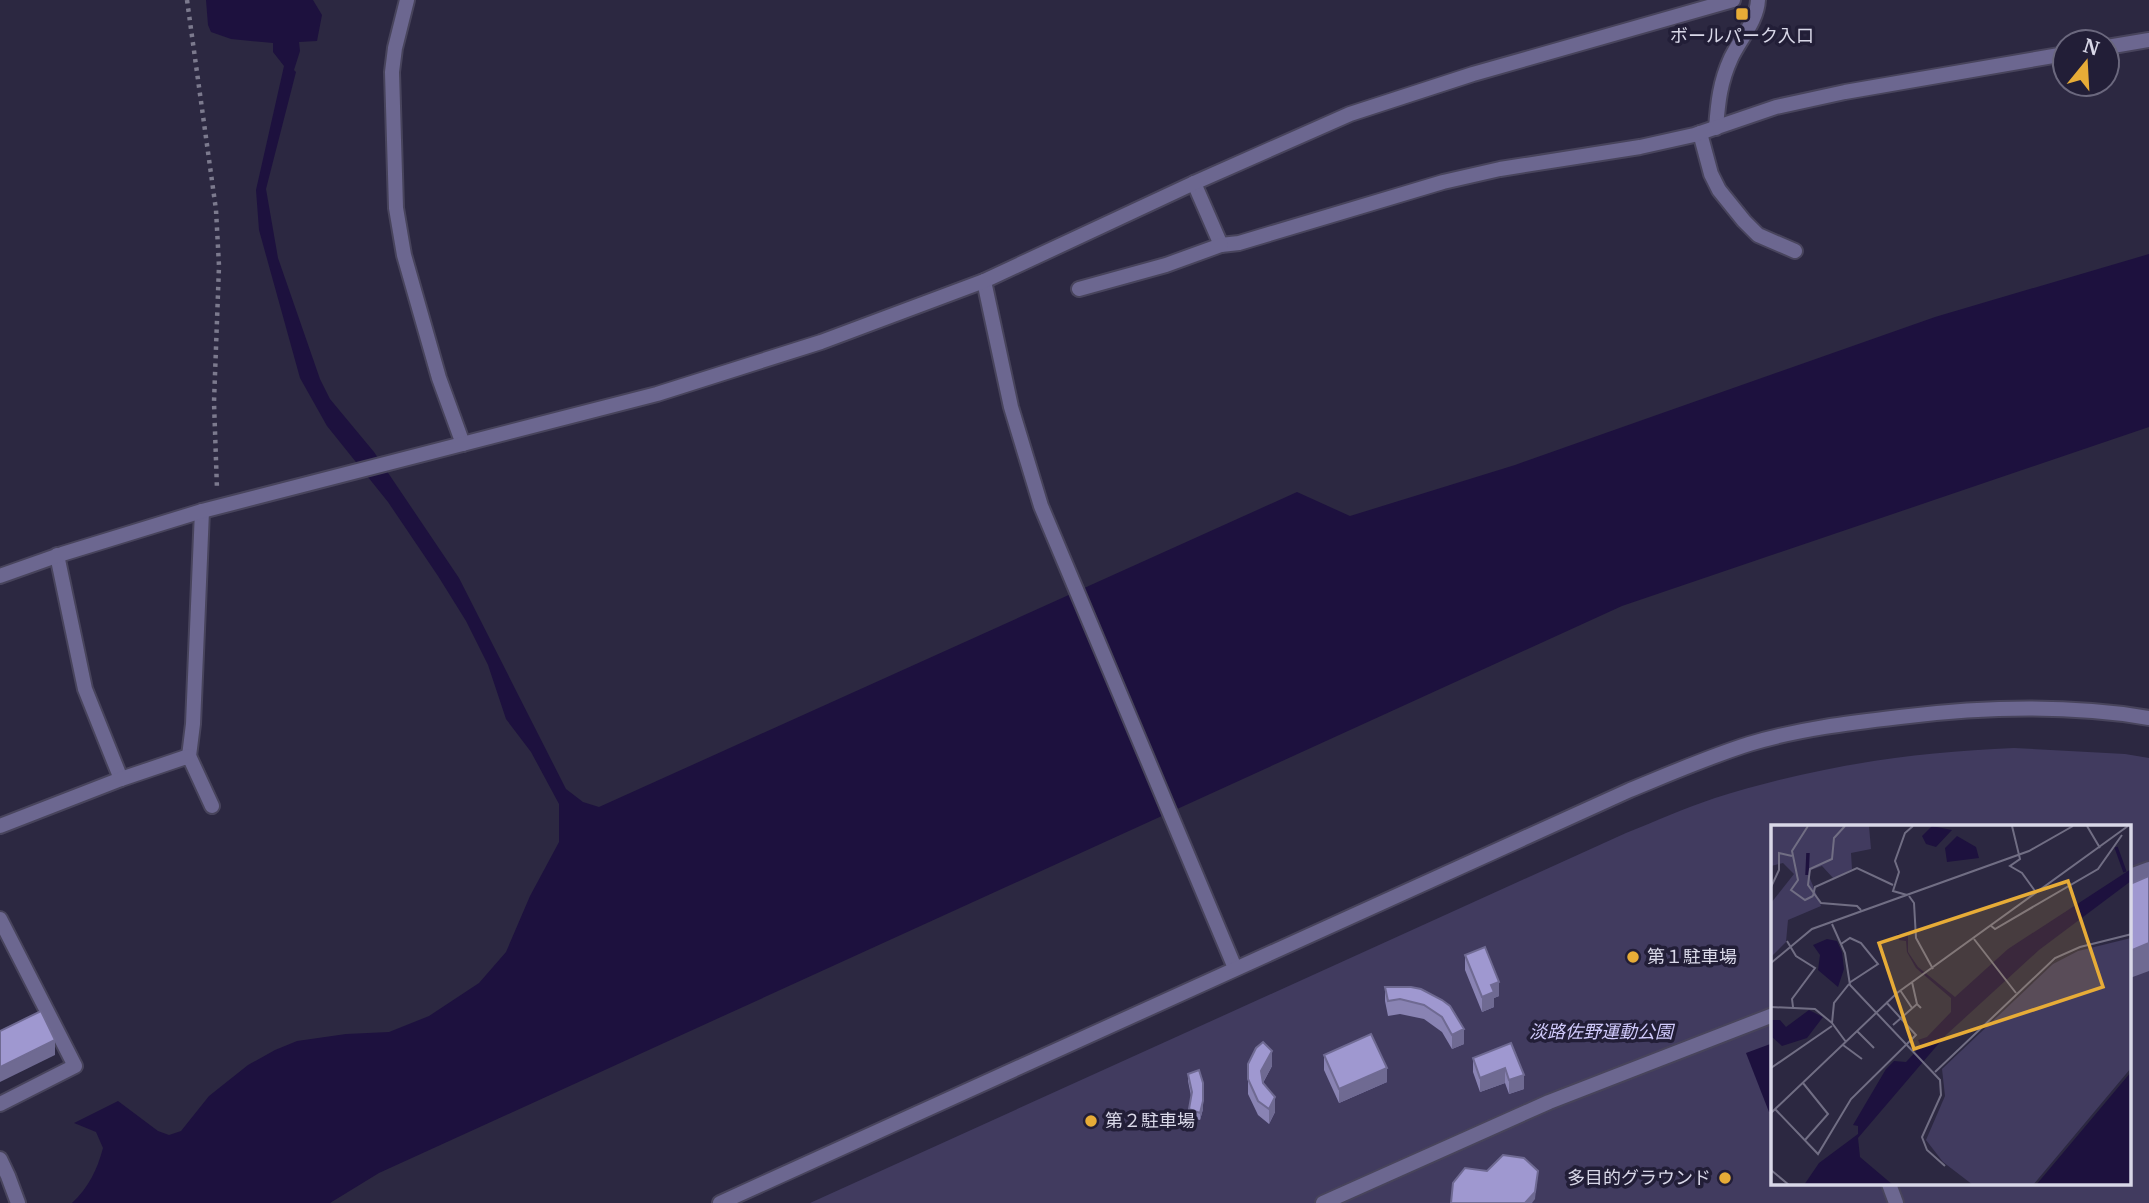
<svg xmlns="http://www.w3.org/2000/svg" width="2149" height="1203" font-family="Merriweather,'Noto Sans JP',serif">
  <rect width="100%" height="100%" fill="#2c2841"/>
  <path fill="#413b5f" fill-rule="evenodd" d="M2014 748 2125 754 2149 758V1203H810L1626 833C1656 821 1685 808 1715 798 1813 767 1911 752 2014 748ZM1773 827H2130V1184H1773Z"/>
  <g fill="#1d113e">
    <path d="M206 0H313L322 15 317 41 299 42 300 51 294 70 296 72 266 189 278 258 320 379 330 399 374 452 459 578 566 789 583 802 599 807 1297 492 1350 516 1515 465 1935 317 2149 254V427L1622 606 379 1173 330 1203H72C89 1187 97 1170 103 1148L96 1132 74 1123 118 1101 158 1131 169 1135 181 1131 209 1096 248 1065 275 1050 297 1041 346 1034 389 1032 429 1016 479 983 506 952 530 896 559 842V804L531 752 506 719 488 665 466 621 438 576 388 502 327 426 300 378 259 230 256 190 284 66 273 52V43L231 39 211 32 208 25Z"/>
    <path d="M1773 1043V1110L1769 1112 1746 1053Z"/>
  </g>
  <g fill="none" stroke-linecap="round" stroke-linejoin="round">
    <defs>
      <g id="pedestrian">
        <path d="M2130 876 2149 869"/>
        <path d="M1889 1184 1896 1203"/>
        <path d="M1323 1203 1549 1102 1773 1015"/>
      </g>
      <g id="minor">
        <path d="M407 0 395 48 392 72 396 208 404 255 439 378 463 444"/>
        <path d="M2107 47 2149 40"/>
        <path d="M1716 128C1718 102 1720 82 1731 58 1740 39 1757 21 1758 0"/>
        <path d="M1700 133 1711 174 1719 190 1744 221 1758 235 1795 251"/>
        <path d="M1194 183 1221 245 1239 243 1443 182 1500 169 1640 147 1694 135 1776 107 1845 92 2065 54"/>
        <path d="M1079 289 1166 265 1221 245"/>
        <path d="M57 555 85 689 121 779"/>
        <path d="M189 756 193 724 202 511"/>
        <path d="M0 826 121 779 189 756 212 806"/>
        <path d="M0 919 75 1066 0 1104"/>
        <path d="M0 1159 8 1176 18 1203"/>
      </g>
      <g id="tertiary">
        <path d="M984 281 1011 407 1041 506 1235 968"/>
        <path d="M0 576 62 554 202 511 657 394 821 342 984 281 1194 183 1350 114 1473 74 1733 0"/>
        <path d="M720 1203 1630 790C1669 774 1708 757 1749 744 1798 729 1849 723 1900 717 1982 707 2067 704 2149 718"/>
      </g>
    </defs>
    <use href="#pedestrian" stroke="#48445c" stroke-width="18"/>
    <use href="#minor" stroke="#48445c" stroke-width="18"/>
    <use href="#tertiary" stroke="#48445c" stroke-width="18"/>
    <path stroke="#7c7a8e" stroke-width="4.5" stroke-dasharray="3.5 5" stroke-linecap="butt" d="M187 0 216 210 219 266 214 402 217 489"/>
    <use href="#pedestrian" stroke="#6c6790" stroke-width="14"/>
    <use href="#minor" stroke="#6c6790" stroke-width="14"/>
    <use href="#tertiary" stroke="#6c6790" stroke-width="14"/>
  </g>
  <g fill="#8983b3">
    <path d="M1465 955 1499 996 1494 998V1007L1482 1012 1465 970Z"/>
    <path d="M1385 987 1421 989 1464 1044 1452 1049 1442 1032 1424 1019 1400 1014 1388 1016 1385 1001Z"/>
    <path d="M1511 1043 1524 1089 1509 1094 1505 1083 1480 1092 1473 1072V1058Z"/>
    <path d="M1324 1055 1387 1082 1339 1103 1324 1070Z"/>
    <path d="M1248 1064 1272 1066 1263 1083 1275 1112 1269 1124 1258 1115 1248 1094Z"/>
    <path d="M1188 1074 1203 1083V1109L1200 1120 1189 1117 1191 1096 1188 1081Z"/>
  </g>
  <g fill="#6f6a92">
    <path d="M2149 943V971L2130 978V951Z"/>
    <path d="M1499 982V996L1494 998V1007L1482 1012V997L1491 985Z"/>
    <path d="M1464 1029V1044L1452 1049V1035Z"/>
    <path d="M55 1040V1055L0 1082V1067Z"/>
    <path d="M1272 1051V1066L1261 1086V1071Z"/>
    <path d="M1387 1068V1082L1339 1103V1089Z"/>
    <path d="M1505 1068V1083L1480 1092V1078Z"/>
    <path d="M1524 1075V1089L1509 1094V1080Z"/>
    <path d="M1275 1097V1112L1269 1124V1109Z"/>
    <path d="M1203 1101V1109L1200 1120V1113Z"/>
    <path d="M1538 1171 1535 1199 1532 1203H1525Z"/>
  </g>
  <g fill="#9f98d0" stroke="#6f6a92" stroke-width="2">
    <path d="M2149 876V943L2130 951V884Z"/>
    <path d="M1485 947 1499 982 1491 985 1494 992 1482 997 1465 955Z"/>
    <path d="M1385 987H1411L1421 989 1442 1000 1450 1006 1464 1029 1452 1035 1442 1017 1424 1005 1400 999 1388 1001Z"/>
    <path d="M41 1011 55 1040 0 1067V1031Z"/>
    <path d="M1371 1034 1387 1068 1339 1089 1324 1055Z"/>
    <path d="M1263 1042 1272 1051 1261 1071 1263 1083 1275 1097 1269 1109 1258 1101 1248 1079V1064L1256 1048Z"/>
    <path d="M1511 1043 1524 1075 1509 1080 1505 1068 1480 1078 1473 1058Z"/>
    <path d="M1199 1070 1203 1083V1101L1200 1113 1189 1109 1192 1092 1188 1074Z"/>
    <path d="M1503 1155 1524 1158 1538 1171 1535 1192 1525 1203H1451L1453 1183 1465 1168 1487 1171Z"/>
  </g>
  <g fill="#e7ac37" stroke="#221e37" stroke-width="2.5">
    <rect x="1735" y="7" width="14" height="14" rx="3.5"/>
    <circle cx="1633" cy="957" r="7"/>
    <circle cx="1091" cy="1121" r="7"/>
    <circle cx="1725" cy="1178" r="7"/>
  </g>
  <g text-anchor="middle" stroke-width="7" stroke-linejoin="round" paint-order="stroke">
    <g font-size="18" fill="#d9d8e8" stroke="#221e37" text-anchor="start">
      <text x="1742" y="42" text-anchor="middle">ボールパーク入口</text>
      <text x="1647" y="963">第１駐車場</text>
      <text x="1105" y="1127">第２駐車場</text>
      <text x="1711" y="1184" text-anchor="end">多目的グラウンド</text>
    </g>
    <g font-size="18" font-style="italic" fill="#d0cafb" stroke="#221e37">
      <text x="1601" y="1038">淡路佐野運動公園</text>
    </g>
  </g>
  <g transform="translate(1771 825)">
    <rect width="360" height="360" fill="#2c2841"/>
    <path d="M0 1H98L100 24 80 28 81 44 63 54 51 41 40 45 38 51 50 81 17 95 15 117 0 132V78L23 49 12 38 0 41ZM360 113V243L262 360H202L172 337 155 315 174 271 171 244 282 139 307 126Z" fill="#413b5f"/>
    <path d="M161 1 181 5 165 22 155 19 151 11ZM186 11 205 22 208 33 176 37 174 23ZM360 44V56L268 125 175 210 87 313 89 332 122 360H33L48 338 87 309V301L82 300 115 244 123 236 135 237 150 221 147 215 156 212 180 187V173L145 143 136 127 135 116 128 115 126 109 137 110V127L147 142 184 172 237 124ZM56 114 66 116 71 127 73 144 67 162 47 145 49 130 42 120ZM38 185 52 192 36 213 11 221 0 211V195H9L15 202ZM360 247V360H265Z" fill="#1d113e"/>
    <path fill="none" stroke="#1d113e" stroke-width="3.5" d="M345 22 354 47M36 50 37 28"/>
    <path fill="none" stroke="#716e84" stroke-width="2" d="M37 1 21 26 27 55 20 65 34 75 42 71M74 1 63 13 61 34 39 44 37 60 50 78 86 81 90 85M241 1 249 34 239 41 251 48 264 66M316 1 329 23M0 62 8 45V28L21 31M136 70 122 66 128 47 124 36 134 8 142 1M42 71 44 62 86 43 122 60M138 71 143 78 145 113 162 144M61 99 74 128 79 160 169 255 170 270 151 312 156 325 174 341M219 100 224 104 327 44 351 10M203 114 245 168M16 116 25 131 44 143 21 174 22 182M70 119 79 113 90 118 107 139 78 158M0 138 41 104 258 26 302 1M141 157 146 179M129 165 141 183M0 182 44 184 61 198M122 200 146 179 150 183M86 206 103 223M75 217 61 198 63 178 78 159M72 220 91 234M0 243 61 201M164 247 284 133 309 122 361 109M32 258 57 289 34 315M4 284 47 329 80 274 145 210 115 177M0 288 126 168 357 1M0 345 18 360"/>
    <path fill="#e7ac37" fill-opacity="0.15" stroke="#e7ac37" stroke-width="3.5" d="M297 56 332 162 143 224 108 118Z"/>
    <rect width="360" height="360" fill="none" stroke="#d9d8e8" stroke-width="3.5"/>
  </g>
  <g transform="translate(2086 63) rotate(18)"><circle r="33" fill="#221e37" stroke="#6b687e" stroke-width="2"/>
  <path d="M0-5L12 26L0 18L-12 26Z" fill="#e7ac37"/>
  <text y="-10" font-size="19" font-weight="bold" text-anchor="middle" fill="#d9d8e8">N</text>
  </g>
</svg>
